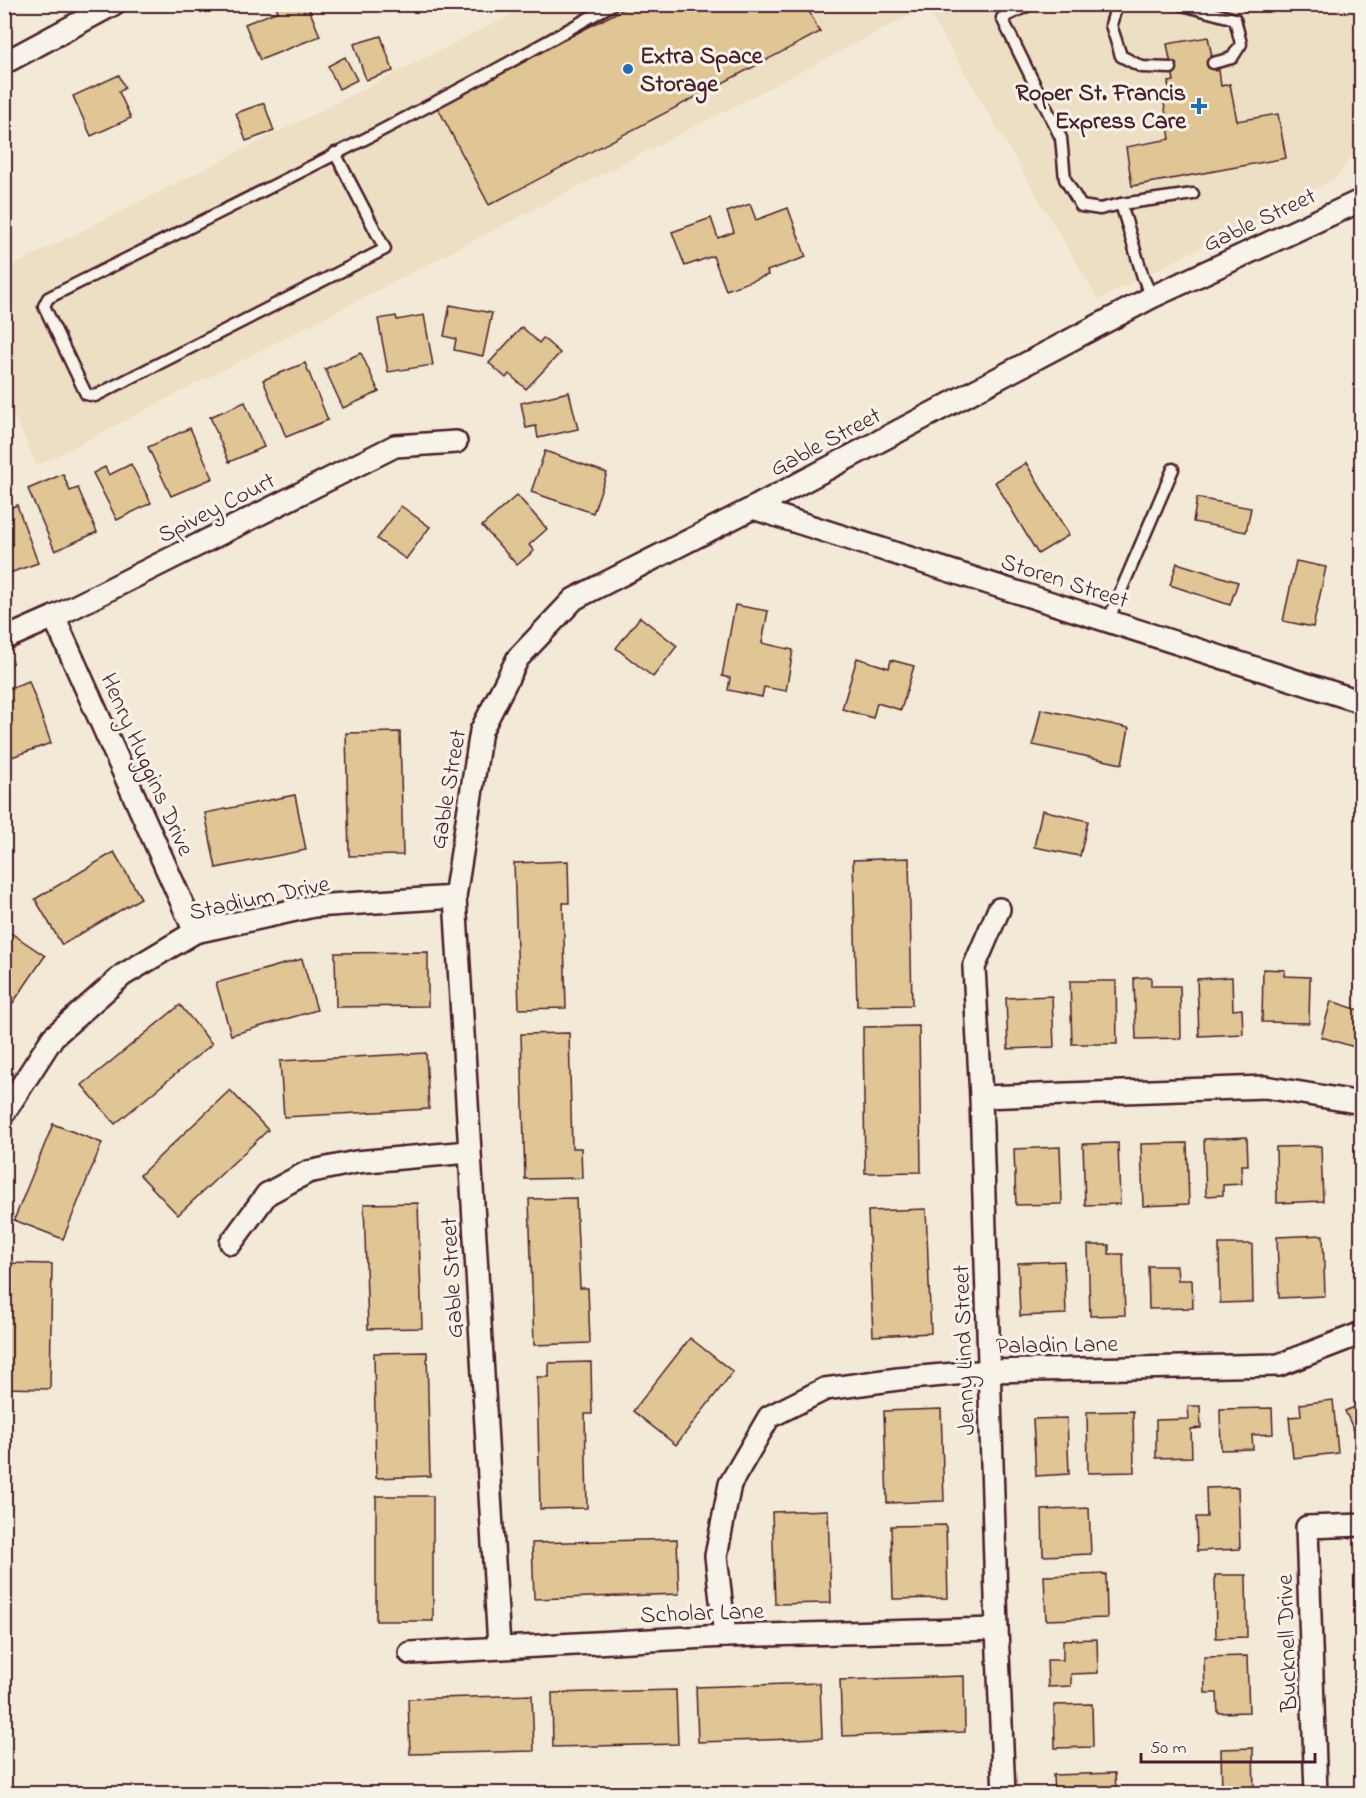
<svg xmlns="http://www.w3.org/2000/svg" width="1366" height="1798" font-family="'Indie Flower',sans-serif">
  <rect width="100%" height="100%" fill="#f2ead7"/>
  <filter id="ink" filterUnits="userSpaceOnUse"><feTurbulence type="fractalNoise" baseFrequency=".0167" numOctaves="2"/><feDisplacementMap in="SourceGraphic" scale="12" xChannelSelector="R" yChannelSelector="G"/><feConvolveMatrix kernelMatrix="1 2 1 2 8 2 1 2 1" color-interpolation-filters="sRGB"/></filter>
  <g filter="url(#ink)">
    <path fill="#eddfc3" d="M1343 4 1358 12 1361 20V85L1353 119 1354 154 1335 179 1098 300 926 7 37 466 5 395 4 270 530 5Z"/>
    <g fill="#e0c595" stroke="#4a1f2b" stroke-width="1.5">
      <path d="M275 4H307L320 36 260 60 245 24 278 11Z"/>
      <path d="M633 4H805L820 32 489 205 437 106Z"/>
      <path d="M381 36 393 71 366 80 354 44Z"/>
      <path d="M1208 37 1215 71 1219 70 1221 86 1230 84 1237 121 1278 114 1286 158 1132 186 1126 147 1170 139 1163 97 1170 96 1168 82 1174 81 1167 44Z"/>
      <path d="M345 57 357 80 339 89 328 66Z"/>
      <path d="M119 75 125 88 119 92 131 118 91 136 73 96Z"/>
      <path d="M264 103 274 131 246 141 236 113Z"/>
      <path d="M750 204 756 220 788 208 806 257 767 271 768 275 726 290 713 256 685 266 672 232 711 218 718 238 734 232 727 212Z"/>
      <path d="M450 305 492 313 483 356 454 350 456 339 444 336Z"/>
      <path d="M424 315 433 365 388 372 378 319 396 316 397 320Z"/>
      <path d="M522 327 539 343 543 338 560 353 526 389 509 374 506 378 489 363Z"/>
      <path d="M361 353 379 392 343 408 325 369Z"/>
      <path d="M305 363 328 420 286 437 263 380Z"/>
      <path d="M569 392 578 429 538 438 536 426 526 428 521 403Z"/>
      <path d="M245 402 264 447 229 462 210 417Z"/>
      <path d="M190 428 213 478 171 496 148 447Z"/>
      <path d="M545 451 607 473 593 513 531 492Z"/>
      <path d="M1026 463 1069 535 1038 554 995 482Z"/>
      <path d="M131 464 151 503 117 520 93 473 105 467 109 475Z"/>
      <path d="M63 474 70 491 78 488 97 532 55 551 28 489Z"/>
      <path d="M517 495 547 529 529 545 534 551 517 565 482 526Z"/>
      <path d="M1197 498 1251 508 1246 532 1193 522Z"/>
      <path d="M17 505 38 563 4 575V510Z"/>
      <path d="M401 506 430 527 406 559 377 539Z"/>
      <path d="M1296 561 1326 567 1313 627 1283 621Z"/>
      <path d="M1177 563 1238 582 1230 605 1170 585Z"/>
      <path d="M735 605 768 611 762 643 793 650 786 691 764 687 762 697 728 690 730 678 722 676Z"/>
      <path d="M640 617 677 646 653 677 616 648Z"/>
      <path d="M857 658 889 668 891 660 914 666 901 710 877 703 873 718 842 709Z"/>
      <path d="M29 681 51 743 9 758 4 746V690Z"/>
      <path d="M1041 709 1129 728 1122 764 1033 745Z"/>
      <path d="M400 732 403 855 349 856 346 733Z"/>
      <path d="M295 795 306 850 216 868 205 813Z"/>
      <path d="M1042 810 1088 821 1080 856 1034 847Z"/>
      <path d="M114 852 141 898 62 945 35 899Z"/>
      <path d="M909 858 912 1005 857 1006 853 860Z"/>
      <path d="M568 861 569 903H563L566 1008 519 1009 514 863Z"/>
      <path d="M5 929 45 956 4 1016V930Z"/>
      <path d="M428 952V1006L336 1007 335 953Z"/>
      <path d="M302 959 317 1010 231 1035 216 983Z"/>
      <path d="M1263 969 1285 970 1284 976 1310 977 1309 1023 1262 1022Z"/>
      <path d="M1151 977V986H1180L1181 1038 1136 1039 1134 978Z"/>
      <path d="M1232 977 1233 1010 1242 1009 1243 1034 1199 1036 1197 979Z"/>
      <path d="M1070 981H1116L1117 1044H1072Z"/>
      <path d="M1052 996 1054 1047 1008 1049 1006 998Z"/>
      <path d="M1331 1001 1362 1011 1361 1049 1321 1037Z"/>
      <path d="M180 1005 212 1044 115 1124 82 1085Z"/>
      <path d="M919 1026 921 1172 865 1173 863 1027Z"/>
      <path d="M569 1033 572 1148H581L582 1178 525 1179 521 1034Z"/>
      <path d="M426 1053 429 1109 284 1117 280 1061Z"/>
      <path d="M230 1090 268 1130 178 1215 140 1175Z"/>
      <path d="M53 1124 102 1143 63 1239 14 1220Z"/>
      <path d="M1247 1137 1248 1165H1241L1242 1184 1223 1185V1195L1206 1196 1204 1139Z"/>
      <path d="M1118 1143 1120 1204 1085 1205 1083 1144Z"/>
      <path d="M1187 1143 1189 1204 1143 1206 1141 1144Z"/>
      <path d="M1321 1146 1323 1201 1277 1203 1276 1147Z"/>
      <path d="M1060 1147 1062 1204 1016 1205 1014 1149Z"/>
      <path d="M576 1198 580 1288H588L590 1343 534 1345 529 1199Z"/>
      <path d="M418 1203 422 1328 368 1329 364 1204Z"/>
      <path d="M926 1209 931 1333 873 1336 868 1211Z"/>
      <path d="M1323 1235 1325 1296 1279 1298 1277 1237Z"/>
      <path d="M1219 1244H1252L1253 1302 1220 1303Z"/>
      <path d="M1088 1245H1109V1254H1123L1125 1315 1090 1316Z"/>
      <path d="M1064 1261 1066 1314 1020 1316 1018 1263Z"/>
      <path d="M4 1263 52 1264 50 1389 4 1388Z"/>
      <path d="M1148 1266H1177L1178 1280H1192L1193 1308 1149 1309Z"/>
      <path d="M690 1338 733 1372 676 1445 633 1411Z"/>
      <path d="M427 1352 430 1476 376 1478 374 1353Z"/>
      <path d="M591 1362 592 1414H585L587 1508 540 1509 537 1377H549V1363Z"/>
      <path d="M1333 1400 1338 1453 1293 1458 1289 1417 1301 1416 1300 1404Z"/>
      <path d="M1362 1404V1448L1345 1411Z"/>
      <path d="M1188 1406H1200L1201 1428 1191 1429 1192 1457 1156 1458V1420L1189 1419Z"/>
      <path d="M1272 1408 1273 1434 1252 1435 1253 1449 1221 1450 1220 1409Z"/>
      <path d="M941 1409 944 1501 887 1503 884 1411Z"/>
      <path d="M1133 1411 1134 1472 1088 1473 1087 1412Z"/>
      <path d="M1067 1418 1069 1474 1036 1476 1033 1419Z"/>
      <path d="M1238 1487 1240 1549 1197 1551 1196 1517H1207L1206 1488Z"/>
      <rect x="376" y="1496" width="57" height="125"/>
      <path d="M1089 1508 1091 1554 1043 1556 1042 1510Z"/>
      <path d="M828 1510 831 1603 775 1604 772 1512Z"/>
      <path d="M946 1525 948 1598 893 1599 891 1526Z"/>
      <path d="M677 1539 679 1594 534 1599 532 1543Z"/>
      <path d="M1106 1574 1107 1618 1046 1620 1044 1576Z"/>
      <path d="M1215 1575H1246L1247 1637 1216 1638Z"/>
      <path d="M1354 1576H1362V1629H1355Z"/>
      <path d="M1097 1639 1098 1673 1071 1674V1686L1048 1687 1047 1660H1063V1640Z"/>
      <rect x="1358" y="1654" width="4" height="40"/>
      <path d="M1247 1656 1249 1712 1218 1713 1217 1693H1205L1204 1657Z"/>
      <path d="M964 1676 965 1732 842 1736 840 1680Z"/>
      <path d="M820 1683 822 1738 698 1742 696 1687Z"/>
      <path d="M676 1690 678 1744 553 1747 552 1693Z"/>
      <path d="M532 1695 534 1751 410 1754 408 1699Z"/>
      <path d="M1092 1704 1093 1747 1055 1748 1054 1705Z"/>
      <path d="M1253 1748 1254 1794H1222L1221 1749Z"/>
      <path d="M1115 1773 1116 1790H1111V1794H1054L1053 1775Z"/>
    </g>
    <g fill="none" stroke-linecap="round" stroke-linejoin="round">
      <defs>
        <g id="service">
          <path d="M1031 4 1002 18 1061 138 1065 179 1081 206 1100 209 1121 204 1143 277 1152 297"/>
          <path d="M1117 4 1111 25 1121 56 1142 67 1171 68"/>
          <path d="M1179 4 1235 19 1241 44 1232 58 1213 63"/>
          <path d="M335 153 385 249 95 396 86 394 44 306 48 298C238 203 429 111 613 4"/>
          <path d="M1121 204 1193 194"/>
          <path d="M1108 621 1173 469"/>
        </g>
        <g id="minor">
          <path d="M4 63 114 4"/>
          <path d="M753 508 1362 702"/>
          <path d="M54 617 195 932"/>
          <path d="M4 639 54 617 395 446 456 442"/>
          <path d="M999 909 974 967 981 1097 997 1629 1004 1794"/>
          <path d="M981 1097 1265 1087 1362 1103"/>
          <path d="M4 1113 53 1037 123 975 195 932 314 906 455 897"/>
          <path d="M231 1243 267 1194 308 1172 356 1162 469 1152"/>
          <path d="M725 1636 716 1556 730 1484 769 1417 825 1389 898 1379 989 1371 1279 1365 1362 1333"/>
          <path d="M499 1647 455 897 481 731 518 658 574 599 753 508 1152 297 1362 200"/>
          <path d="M410 1653 725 1636 997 1629"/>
          <path d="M1316 1794 1307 1527 1362 1525"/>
        </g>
      </defs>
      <use href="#service" stroke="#4a1f2b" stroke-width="15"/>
      <use href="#minor" stroke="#4a1f2b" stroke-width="26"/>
      <use href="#service" stroke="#f7f3e8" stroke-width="10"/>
      <use href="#minor" stroke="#f7f3e8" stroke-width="21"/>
    </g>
  </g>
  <g fill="#1f6fb2" stroke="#f7f3e8" stroke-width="2">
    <circle cx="628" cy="69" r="6"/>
    <path d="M1196 97h6v6h6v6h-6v6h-6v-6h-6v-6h6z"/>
  </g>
  <g text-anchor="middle" stroke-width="6" stroke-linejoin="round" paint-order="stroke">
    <g font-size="24" font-weight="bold" fill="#4a1f2b" stroke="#f7f3e8" text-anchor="start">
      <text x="640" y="63">Extra Space<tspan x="640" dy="28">Storage</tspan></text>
      <text x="1186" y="100" text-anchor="end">Roper St. Francis<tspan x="1186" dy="28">Express Care</tspan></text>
    </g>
    <g font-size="24" fill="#4a1f2b" stroke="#f7f3e8">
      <text transform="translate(1259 219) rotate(-25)" y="8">Gable Street</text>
      <text transform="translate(825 441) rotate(-28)" y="8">Gable Street</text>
      <text transform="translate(216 507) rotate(-27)" y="8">Spivey Court</text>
      <text transform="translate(1065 580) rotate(18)" y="8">Storen Street</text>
      <text transform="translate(148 764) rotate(66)" y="8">Henry Huggins Drive</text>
      <text transform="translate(447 789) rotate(-80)" y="8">Gable Street</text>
      <text transform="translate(259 897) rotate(-12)" y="8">Stadium Drive</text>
      <text transform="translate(451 1278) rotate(-93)" y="8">Gable Street</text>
      <text transform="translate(1057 1344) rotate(-1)" y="8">Paladin Lane</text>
      <text transform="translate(963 1350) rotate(-92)" y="8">Jenny Lind Street</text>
      <text transform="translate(702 1612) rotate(-2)" y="8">Scholar Lane</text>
      <text transform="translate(1286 1643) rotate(-92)" y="8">Bucknell Drive</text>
    </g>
  </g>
  <rect width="1366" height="1798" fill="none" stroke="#f7f3e8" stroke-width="24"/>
  <rect x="12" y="12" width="1342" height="1774" fill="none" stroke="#4a1f2b" stroke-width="2" filter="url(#ink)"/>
  <path d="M1141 1753v9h174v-9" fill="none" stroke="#4a1f2b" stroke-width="3"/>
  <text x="1150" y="1753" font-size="18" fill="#4a1f2b" stroke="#f7f3e8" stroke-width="4.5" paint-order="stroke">50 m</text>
</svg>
